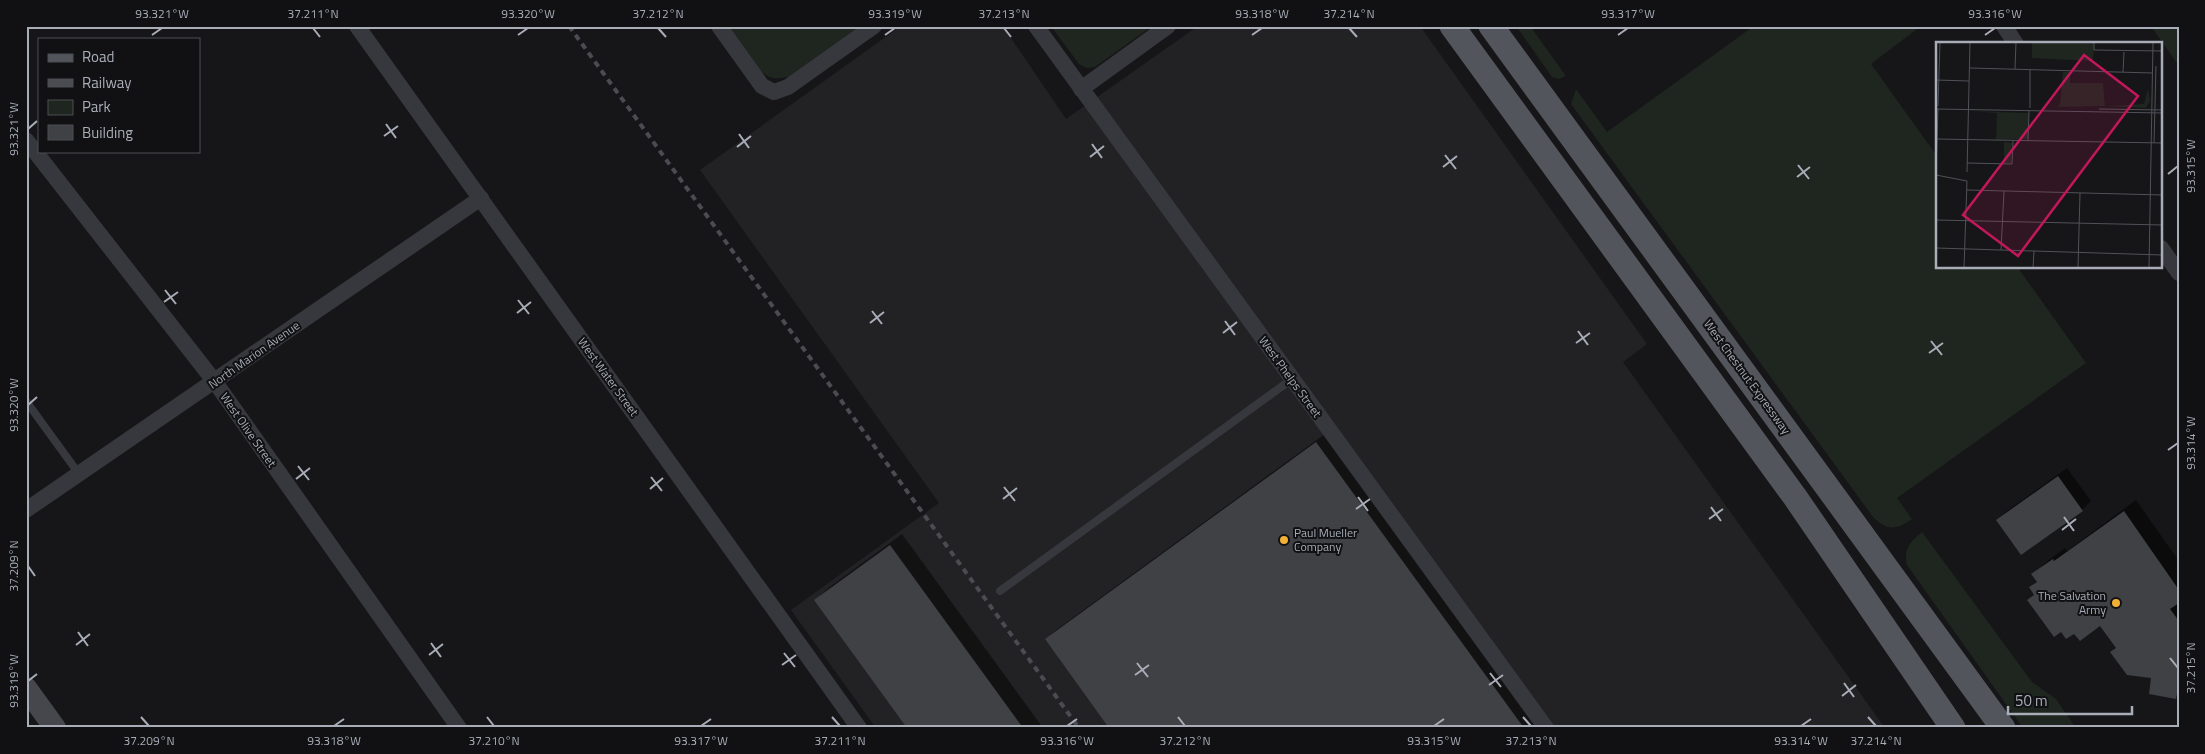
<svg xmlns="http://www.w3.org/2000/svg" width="2205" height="754" font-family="'Titillium Web',sans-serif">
  <rect width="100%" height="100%" fill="#161618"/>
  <path fill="#222225" d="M901 26H1003L1066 119 1198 26H1420L1647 344 1623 362 1885 728H876L791 610 939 503 700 170Z"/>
  <g fill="#1e261f">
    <path d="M725 26H861L792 76C786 77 780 79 773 78 757 75 735 39 725 26Z"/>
    <path d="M1051 26H1152L1095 67 1087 68 1079 64Z"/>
    <path d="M1516 26H1530L1566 76 1559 79 1552 77Z"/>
    <path d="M1754 26H1921L1871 64 1937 156 1938 268H2018L2086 363 1897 498 1912 519C1897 530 1887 531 1873 517L1571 104 1576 89 1607 132Z"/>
    <path d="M2151 26H2179V66Z"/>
    <path d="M1922 532 2032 682 2056 699 2076 728H2023L1907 565C1903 549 1910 542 1922 532Z"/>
  </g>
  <g fill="#0007">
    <path d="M1325 434 1539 728H1111L1047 639 1056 630Z"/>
    <path d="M2067 468 2091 501 2082 510 2022 553 1998 520 2007 511Z"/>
    <path d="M2136 500 2179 561V695L2176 698 2152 677 2112 652 2117 647 2100 624 2074 632 2061 630 2029 600 2035 594 2031 587 2037 581 2033 574 2045 563 2065 548 2067 551Z"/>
    <path d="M902 534 1043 728H908L816 600 827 589Z"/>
  </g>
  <g fill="#404145">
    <path d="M1316 442 1524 728H1109L1045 639Z"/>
    <path d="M2058 476 2083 511 2021 555 1996 520Z"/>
    <path d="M2124 511 2179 590V603L2170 609 2179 621V685L2176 699 2149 694 2151 678 2127 675 2110 652 2116 648 2100 626 2080 641 2074 634 2066 639 2061 632 2054 637 2027 600 2034 595 2029 587 2037 582 2031 574 2053 559 2054 561Z"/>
    <path d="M890 545 1023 728H907L814 600Z"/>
  </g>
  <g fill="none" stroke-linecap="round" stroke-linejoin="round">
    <g stroke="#37383d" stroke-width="8">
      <path d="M26 401 79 474"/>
      <path d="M1000 591 1292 379"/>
    </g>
    <g stroke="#37383d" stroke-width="16">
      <path d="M357 26 859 728"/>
      <path d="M719 26 762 86 774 92 788 87 874 26"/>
      <path d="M1036 26 1546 728"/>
      <path d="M2004 26 2016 44"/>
      <path d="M1081 89 1168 26"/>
      <path d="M26 140 215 382 459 728"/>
      <path d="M2161 248 2179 273"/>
      <path d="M26 510 481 198"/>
    </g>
    <path stroke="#45474d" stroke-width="22" d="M26 688 55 728"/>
    <g stroke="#53555c" stroke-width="25">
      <path d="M1452 26 1795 497 1953 728"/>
      <path d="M1491 26 2003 728"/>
    </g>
    <path stroke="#4a4c52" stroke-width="4" stroke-dasharray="6 5" stroke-linecap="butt" d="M569 26 1079 728"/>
  </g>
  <path fill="none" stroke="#a8adb8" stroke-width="2" d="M313 28 320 37M658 28 666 37M1004 28 1011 37M1349 28 1357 37M152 35 162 28M518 35 528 28M885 35 895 28M1252 35 1262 28M1618 35 1628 28M1985 35 1995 28M386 124 396 138M28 129 37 121M739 134 749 148M384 136 398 126M1092 144 1102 158M737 147 751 136M1445 155 1456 169M1090 157 1104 146M1798 165 1809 179M1443 167 1457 156M2168 174 2178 166M1797 177 1810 167M165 290 176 304M518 300 529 314M164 302 178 292M872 311 882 324M517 313 531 302M1225 321 1235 335M870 323 884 312M1578 331 1588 345M1223 333 1237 322M1931 341 1942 355M1576 343 1590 333M1929 353 1943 343M28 405 37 397M2168 450 2178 443M298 466 309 480M651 477 662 491M296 479 310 468M1004 487 1015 501M650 489 663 478M1358 497 1368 511M1003 499 1017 488M1711 507 1721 521M1356 509 1370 499M2064 517 2074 531M1709 519 1723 509M2062 530 2076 519M28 566 35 576M78 632 88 646M431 643 441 657M76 645 90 634M784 653 795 667M429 655 443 644M2170 658 2178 668M1137 663 1148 677M782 665 796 655M1490 673 1501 687M1135 675 1149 665M28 681 37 674M1844 683 1854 697M1489 685 1503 675M1842 696 1856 685M141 717 149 726M487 717 494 726M832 717 840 726M1178 717 1185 726M1523 717 1531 726M1868 717 1876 726M334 726 344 719M701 726 711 719M1067 726 1077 719M1434 726 1444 719M1801 726 1811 719"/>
  <g fill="#f2b134" stroke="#111113" stroke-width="2">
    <circle cx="1284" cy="540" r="5"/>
    <circle cx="2116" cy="603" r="5"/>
  </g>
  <g text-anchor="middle" stroke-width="4" stroke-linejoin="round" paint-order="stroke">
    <g font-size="12" fill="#a8adb8" stroke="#111113">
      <text transform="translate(254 355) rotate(-35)" y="4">North Marion Avenue</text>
      <text transform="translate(608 377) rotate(54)" y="4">West Water Street</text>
      <text transform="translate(1290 377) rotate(54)" y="4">West Phelps Street</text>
      <text transform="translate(1747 377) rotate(54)" y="4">West Chestnut Expressway</text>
      <text transform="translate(248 430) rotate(55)" y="4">West Olive Street</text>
    </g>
    <g font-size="12" fill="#a8adb8" stroke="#111113" text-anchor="start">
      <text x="1294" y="537">Paul Mueller<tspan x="1294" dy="14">Company</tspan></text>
      <text x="2106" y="600" text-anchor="end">The Salvation<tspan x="2106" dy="14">Army</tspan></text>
    </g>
  </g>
  <g transform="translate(1936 42)">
    <rect width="226" height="226" fill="#161618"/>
    <path d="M96 0H158L157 19 96 16ZM127 30H134V41H167L169 64 120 65 124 63ZM212 46 214 59 210 66 171 64 208 62ZM34 69 92 71V97L60 98 61 71ZM68 100 76 101 75 121 68 122Z" fill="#1e261f"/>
    <path fill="none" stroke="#505258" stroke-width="1" d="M158 0V8L227 9M34 26 217 31M79 27 80 0M187 30 188 10M0 38 33 39M2 64 4 0M94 66V28M0 67 227 71M163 67 227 68M0 97 227 101M92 99 93 69M218 101 220 24M31 121 76 122 77 99M0 129 2 67M31 130 34 0M0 133 31 139 28 226M31 148 227 153M0 178 227 183M0 206 227 213M65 208 68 149M97 226 98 209M142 226 144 151M213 226 217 0"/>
    <path fill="#c2185b" fill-opacity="0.15" stroke="#c2185b" stroke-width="2.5" d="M148 13 202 54 82 214 27 173Z"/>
    <rect width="226" height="226" fill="none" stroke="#a8adb8" stroke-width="2.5"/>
  </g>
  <rect width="2205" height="754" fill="none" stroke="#111113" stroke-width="55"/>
  <rect x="38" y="38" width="162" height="115" fill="#111113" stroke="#4d4f55"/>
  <rect x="48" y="54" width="25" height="8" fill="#53555c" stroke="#4d4f55"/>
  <text x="82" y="62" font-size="15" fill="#a8adb8">Road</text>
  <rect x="48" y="79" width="25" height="8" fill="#4a4c52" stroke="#4d4f55"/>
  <text x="82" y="88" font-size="15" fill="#a8adb8">Railway</text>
  <rect x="48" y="100" width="25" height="15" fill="#1e261f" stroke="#4d4f55"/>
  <text x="82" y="112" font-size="15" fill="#a8adb8">Park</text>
  <rect x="48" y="125" width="25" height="15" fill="#404145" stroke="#4d4f55"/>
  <text x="82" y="138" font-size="15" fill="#a8adb8">Building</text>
  <path d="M2008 706v8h124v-8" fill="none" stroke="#a8adb8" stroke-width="2.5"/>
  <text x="2015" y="706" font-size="15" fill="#a8adb8" stroke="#111113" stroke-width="4" paint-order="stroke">50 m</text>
  <rect x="28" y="28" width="2150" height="698" fill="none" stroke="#a8adb8" stroke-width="2"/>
  <g font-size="12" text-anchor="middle" fill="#a8adb8">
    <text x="162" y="18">93.321°W</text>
    <text x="313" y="18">37.211°N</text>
    <text x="528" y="18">93.320°W</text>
    <text x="658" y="18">37.212°N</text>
    <text x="895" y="18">93.319°W</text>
    <text x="1004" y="18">37.213°N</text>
    <text x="1262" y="18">93.318°W</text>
    <text x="1349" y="18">37.214°N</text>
    <text x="1628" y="18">93.317°W</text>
    <text x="1995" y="18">93.316°W</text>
    <text transform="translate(14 129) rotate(-90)" y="4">93.321°W</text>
    <text transform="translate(2191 166) rotate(-90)" y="4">93.315°W</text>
    <text transform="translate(14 405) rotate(-90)" y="4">93.320°W</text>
    <text transform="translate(2191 443) rotate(-90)" y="4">93.314°W</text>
    <text transform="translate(14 566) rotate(-90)" y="4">37.209°N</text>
    <text transform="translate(2191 668) rotate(-90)" y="4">37.215°N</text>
    <text transform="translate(14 681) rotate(-90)" y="4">93.319°W</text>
    <text x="149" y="745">37.209°N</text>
    <text x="334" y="745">93.318°W</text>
    <text x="494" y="745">37.210°N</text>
    <text x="701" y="745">93.317°W</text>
    <text x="840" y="745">37.211°N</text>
    <text x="1067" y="745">93.316°W</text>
    <text x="1185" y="745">37.212°N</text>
    <text x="1434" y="745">93.315°W</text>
    <text x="1531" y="745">37.213°N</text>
    <text x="1801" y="745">93.314°W</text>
    <text x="1876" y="745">37.214°N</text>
  </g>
</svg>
